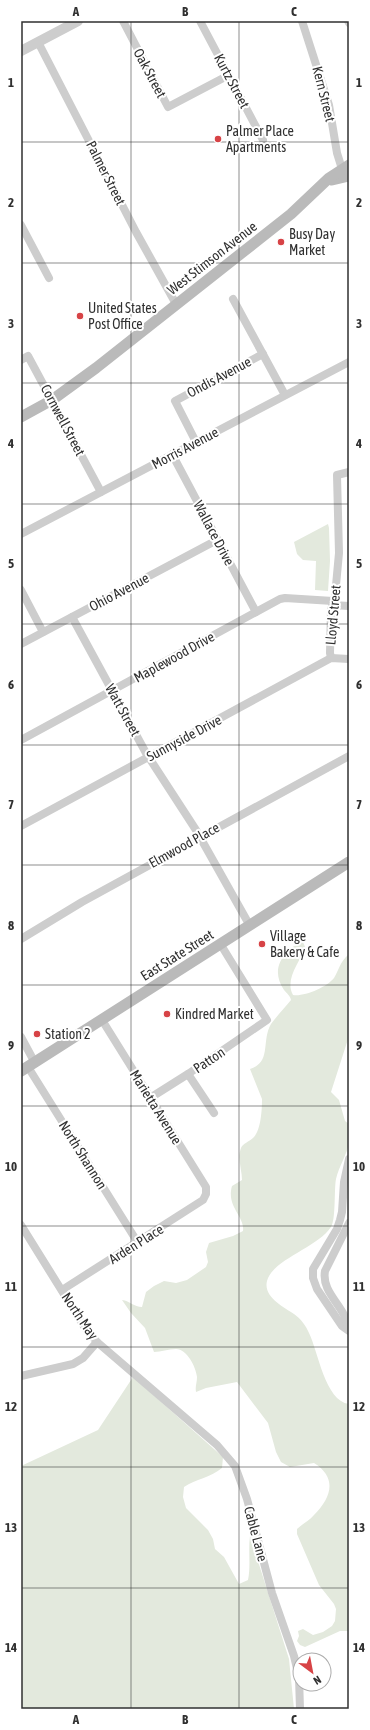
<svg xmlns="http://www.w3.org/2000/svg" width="370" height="1730" font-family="'Asap Condensed',sans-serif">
  <rect width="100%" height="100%" fill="#fff"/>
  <g fill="#e3e9dd">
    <path d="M328 524 329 528 330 561 328 591 315 590 316 561 303 560 297 554 294 542Z"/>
    <path d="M303 942 305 947C301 961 284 979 293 995 304 997 327 987 334 978 340 968 339 963 349 954V1036L331 1092 339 1100 345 1121 349 1124C349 1129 350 1136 349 1142 347 1155 339 1166 336 1179 334 1189 336 1220 331 1227 317 1248 273 1259 267 1281 263 1297 284 1307 294 1314 301 1319 306 1326 309 1333 318 1351 325 1401 349 1404V1631H340L305 1647 300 1645 297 1641 299 1636 298 1631 303 1629 313 1635 323 1632 332 1626 335 1621 336 1609 334 1604 319 1585 297 1534V1529C302 1524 309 1521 314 1515 331 1498 338 1478 314 1463L290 1467 281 1462 276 1452 268 1423 237 1382 206 1388 196 1392C195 1386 197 1383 197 1377 196 1367 187 1349 176 1349 168 1349 161 1352 154 1352L145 1328 131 1313 122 1300C130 1301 134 1307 142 1307L146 1292 154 1286 164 1281 176 1283 187 1280 206 1267 208 1262 206 1252 209 1243 233 1236 243 1231C245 1216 226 1207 232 1186L242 1180C242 1170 237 1158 241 1148 243 1143 249 1142 253 1138 261 1131 262 1110 262 1099L250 1069C272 1062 261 1041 271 1024 277 1016 285 1007 291 1000 290 995 287 994 284 990 275 976 276 964 287 952 292 948 296 943 303 942Z"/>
    <path d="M133 1377 223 1457 222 1468C210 1478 196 1479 184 1487L183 1497 186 1508 208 1530 213 1539 215 1549 224 1557 239 1584 248 1580C251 1565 248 1551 250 1536L289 1659 294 1709H21V1466L98 1430Z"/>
  </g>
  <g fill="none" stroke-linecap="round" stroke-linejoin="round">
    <g stroke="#cdcdcd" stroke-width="8">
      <path d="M123 21 168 107 229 75"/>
      <path d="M200 21 263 140"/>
      <path d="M302 21 329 105 337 153 342 169"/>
      <path d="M348 21 349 23"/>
      <path d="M38 42 136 232 176 304"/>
      <path d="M21 225 49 278"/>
      <path d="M233 299 285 395"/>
      <path d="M21 360 28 356 101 492"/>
      <path d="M196 442 175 401 263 354"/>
      <path d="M172 454 256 612"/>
      <path d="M21 534 349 362"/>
      <path d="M21 590 43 632"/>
      <path d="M332 605 349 606"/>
      <path d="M72 617 146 753 196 830 250 926"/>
      <path d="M21 644 217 540"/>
      <path d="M331 658 330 653 331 610 335 596 339 553 337 475 349 472"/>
      <path d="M21 740 280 599 285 598 333 601"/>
      <path d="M21 826 331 658 349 659"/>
      <path d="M21 939 82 902 349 756"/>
      <path d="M21 1037 35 1063"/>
      <path d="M28 1067 138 1243"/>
      <path d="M188 1074 214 1113"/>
      <path d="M150 1098 188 1074 267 1020 221 945"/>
      <path d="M349 1159 344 1182 342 1212 340 1220 337 1229 313 1269V1278L317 1289 342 1326 349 1331"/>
      <path d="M21 1225 85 1328 97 1342 217 1445 235 1466 247 1499 272 1593 294 1656 299 1677 300 1709"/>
      <path d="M62 1290 203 1200 206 1194V1187L102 1020"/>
      <path d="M348 1329C347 1307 321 1294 325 1271L349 1223"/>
      <path d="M21 1376 73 1364 83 1358 97 1342"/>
    </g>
    <path stroke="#cdcdcd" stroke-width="10" d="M21 51 78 21"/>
    <g stroke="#bababa" stroke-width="11">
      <path d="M332 180 349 176"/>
      <path d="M21 417 52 400 96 368 291 214 329 178 349 165"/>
      <path d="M21 1071 349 862"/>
    </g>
  </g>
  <path fill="none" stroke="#303030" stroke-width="1" stroke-opacity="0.55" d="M131 21V1709M239 21V1709M21 142H349M21 263H349M21 383H349M21 504H349M21 624H349M21 745H349M21 865H349M21 985H349M21 1106H349M21 1226H349M21 1347H349M21 1467H349M21 1588H349"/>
  <g fill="#d74346" stroke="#fff" stroke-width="1.5">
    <circle cx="218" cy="139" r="4"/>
    <circle cx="281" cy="242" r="4"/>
    <circle cx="80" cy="316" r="4"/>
    <circle cx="262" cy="944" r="4"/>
    <circle cx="167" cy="1014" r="4"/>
    <circle cx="37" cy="1034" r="4"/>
  </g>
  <g text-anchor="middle" stroke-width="4" stroke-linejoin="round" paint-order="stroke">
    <g font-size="14" fill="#303030" stroke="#fff">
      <text transform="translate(150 73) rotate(62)" y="5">Oak Street</text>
      <text transform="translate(232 81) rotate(62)" y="5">Kurtz Street</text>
      <text transform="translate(324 94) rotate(76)" y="5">Kern Street</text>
      <text transform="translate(106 173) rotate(63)" y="5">Palmer Street</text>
      <text transform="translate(212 258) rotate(-38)" y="5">West Stimson Avenue</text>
      <text transform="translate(219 377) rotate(-28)" y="5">Ondis Avenue</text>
      <text transform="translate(63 420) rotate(62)" y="5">Cornwell Street</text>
      <text transform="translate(185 448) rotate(-28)" y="5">Morris Avenue</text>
      <text transform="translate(214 533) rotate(62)" y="5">Wallace Drive</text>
      <text transform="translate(119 592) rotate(-28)" y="5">Ohio Avenue</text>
      <text transform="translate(333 615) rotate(-85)" y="5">Lloyd Street</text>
      <text transform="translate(174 657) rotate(-29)" y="5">Maplewood Drive</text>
      <text transform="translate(123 710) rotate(61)" y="5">Watt Street</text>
      <text transform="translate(184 738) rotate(-28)" y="5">Sunnyside Drive</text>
      <text transform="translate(184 845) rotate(-29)" y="5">Elmwood Place</text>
      <text transform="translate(177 955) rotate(-32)" y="5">East State Street</text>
      <text transform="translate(209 1060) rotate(-34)" y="5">Patton</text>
      <text transform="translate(156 1107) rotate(58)" y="5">Marietta Avenue</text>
      <text transform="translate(83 1155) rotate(58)" y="5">North Shannon</text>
      <text transform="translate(136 1244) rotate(-32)" y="5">Arden Place</text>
      <text transform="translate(80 1316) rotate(56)" y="5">North May</text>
      <text transform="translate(256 1534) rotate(75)" y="5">Cable Lane</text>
    </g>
    <g font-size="14" fill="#303030" stroke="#fff" text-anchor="start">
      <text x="226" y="136">Palmer Place<tspan x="226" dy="16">Apartments</tspan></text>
      <text x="289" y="239">Busy Day<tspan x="289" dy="16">Market</tspan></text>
      <text x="88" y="313">United States<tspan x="88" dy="16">Post Office</tspan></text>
      <text x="270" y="941">Village<tspan x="270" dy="16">Bakery &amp; Cafe</tspan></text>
      <text x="175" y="1019">Kindred Market</text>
      <text x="45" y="1039">Station 2</text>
    </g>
  </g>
  <rect width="370" height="1730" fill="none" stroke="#ffffff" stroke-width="44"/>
  <g transform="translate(312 1672) rotate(148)"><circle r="19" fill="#ffffff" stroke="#acacac"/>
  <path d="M0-3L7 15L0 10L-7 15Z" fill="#d74346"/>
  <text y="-6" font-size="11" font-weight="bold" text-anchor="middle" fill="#303030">N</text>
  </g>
  <rect x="22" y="22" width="326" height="1686" fill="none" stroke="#303030" stroke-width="1.5"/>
  <g font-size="13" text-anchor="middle" font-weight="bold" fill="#303030">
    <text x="76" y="16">A</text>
    <text x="185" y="16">B</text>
    <text x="294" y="16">C</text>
    <text x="11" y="87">1</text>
    <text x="359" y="87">1</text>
    <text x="11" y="207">2</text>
    <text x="359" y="207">2</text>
    <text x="11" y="328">3</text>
    <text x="359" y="328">3</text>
    <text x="11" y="448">4</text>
    <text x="359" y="448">4</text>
    <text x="11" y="568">5</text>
    <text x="359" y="568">5</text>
    <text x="11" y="689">6</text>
    <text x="359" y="689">6</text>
    <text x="11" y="809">7</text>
    <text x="359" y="809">7</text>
    <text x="11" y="930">8</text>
    <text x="359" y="930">8</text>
    <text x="11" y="1050">9</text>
    <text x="359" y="1050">9</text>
    <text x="11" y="1171">10</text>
    <text x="359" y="1171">10</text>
    <text x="11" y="1291">11</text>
    <text x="359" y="1291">11</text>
    <text x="11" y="1411">12</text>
    <text x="359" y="1411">12</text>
    <text x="11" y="1532">13</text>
    <text x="359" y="1532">13</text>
    <text x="11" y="1652">14</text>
    <text x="359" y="1652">14</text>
    <text x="76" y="1724">A</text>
    <text x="185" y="1724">B</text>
    <text x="294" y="1724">C</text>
  </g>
</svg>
